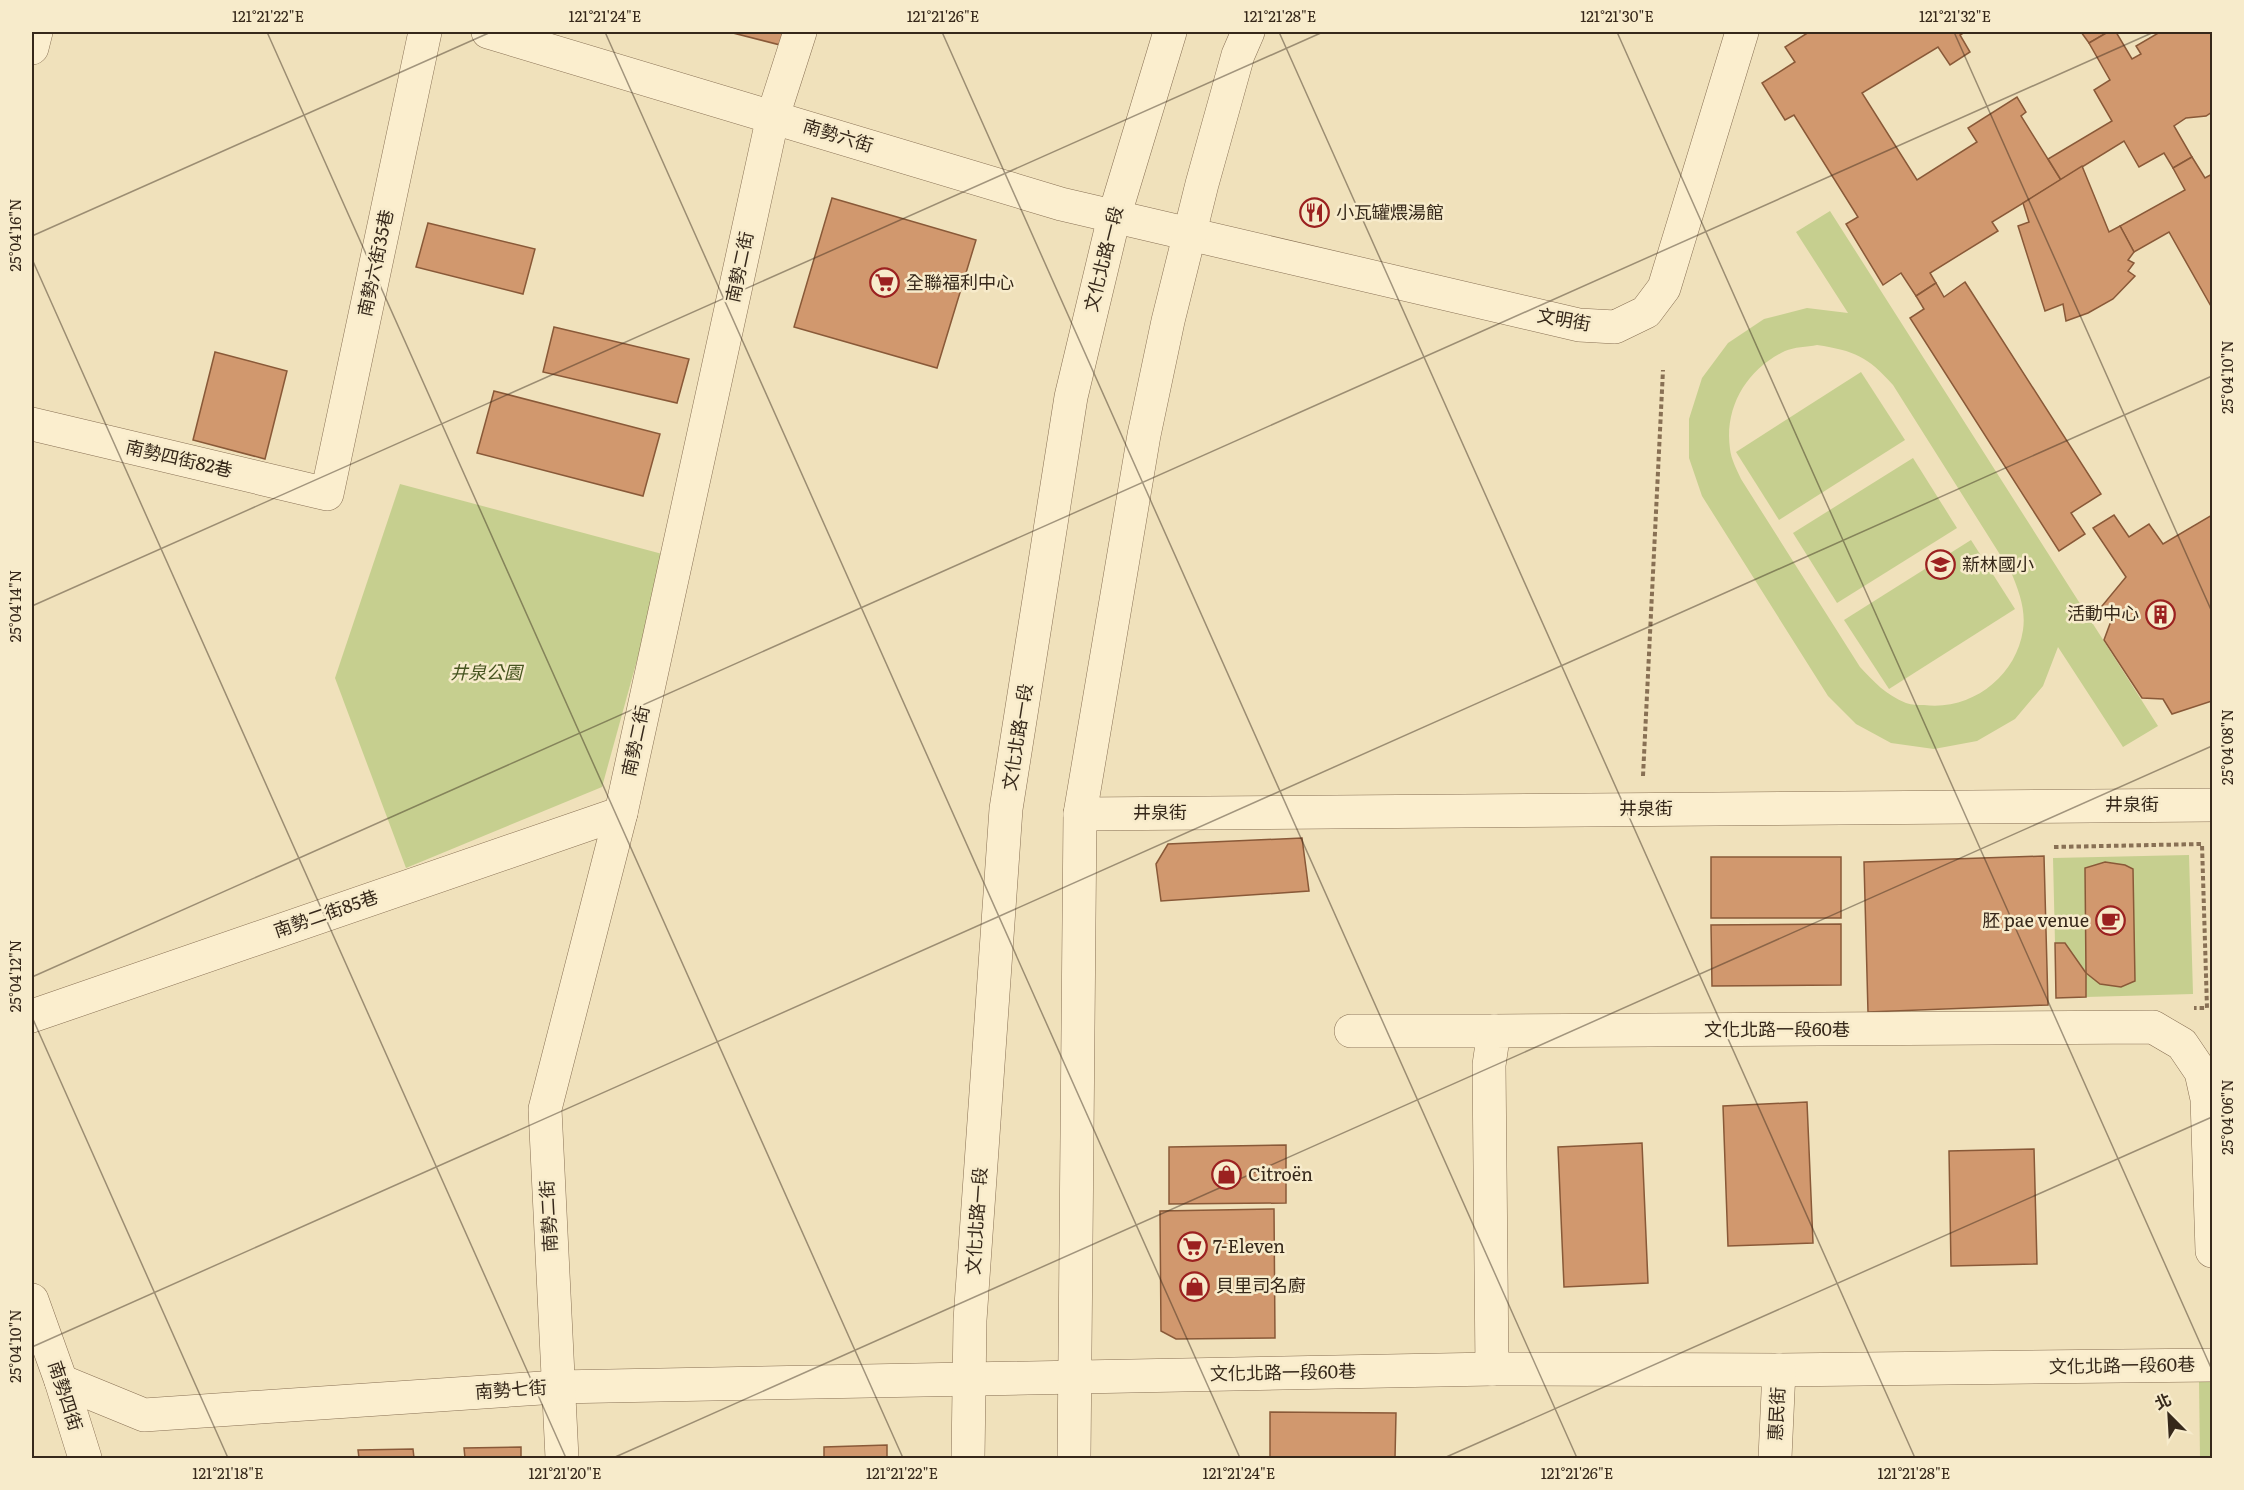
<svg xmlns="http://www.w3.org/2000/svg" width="2244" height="1490" font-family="Literata,'Noto Sans TC',serif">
  <rect width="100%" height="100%" fill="#f0e1bb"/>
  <g fill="#c6cf8f" fill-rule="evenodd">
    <path d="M1830 211 2158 726 2123 747 2058 647 2043 686 2015 719 1977 741 1934 749 1891 743 1856 724 1828 696 1702 496 1689 458V419L1702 378 1728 343 1764 319 1807 308 1848 313 1796 232ZM1817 345C1855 351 1867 356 1893 385L2011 572C2019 591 2026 610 2023 630 2016 677 1971 711 1924 705 1918 705 1912 705 1906 703 1886 695 1874 682 1860 667L1741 479C1737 470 1731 459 1730 449 1724 407 1747 369 1785 351 1794 347 1807 347 1817 345Z"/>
    <path d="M1861 372 1905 440 1779 520 1736 452Z"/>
    <path d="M1913 458 1957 528 1837 603 1793 533Z"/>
    <path d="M400 484 666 555 602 787 406 868 335 678Z"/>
    <path d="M1971 540 2015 609 1889 689 1844 620Z"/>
    <path d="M2189 855 2193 994 2086 997V973L2065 943H2055L2053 858Z"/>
    <path d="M2199 1382H2212V1458H2200Z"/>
  </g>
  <g fill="#d1986e" stroke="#895938" stroke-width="1.5">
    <path d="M729 32H792L788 47Z"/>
    <path d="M1809 32H1965L1960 35 1970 52 1950 65 1938 47 1862 93 1917 180 1977 142 1968 128 2017 97 2026 112 2021 116 2061 180 1992 222 1998 231 1930 273 1936 283 1916 296 1901 273 1883 285 1846 224 1858 217 1794 115 1785 120 1762 83 1795 62 1785 47Z"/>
    <path d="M2081 32H2108L2089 43Z"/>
    <path d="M2108 32H2116L2132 59 2141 54 2136 46 2160 32H2212V112L2206 116 2186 118 2174 126 2192 157 2173 168 2164 153 2139 167 2124 141 2061 180 2048 159 2112 121 2094 90 2110 80 2089 43Z"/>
    <path d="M2192 157 2205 178 2212 174V308L2169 232 2134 252 2120 226 2185 190 2173 168Z"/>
    <path d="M2082 166 2109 232 2120 226 2134 252 2128 260 2134 263 2128 271 2135 276 2113 299 2088 313 2066 321 2063 304 2045 311 2018 226 2029 222 2023 203Z"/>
    <path d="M832 198 976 240 937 368 794 327Z"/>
    <path d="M428 223 535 249 523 294 416 267Z"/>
    <path d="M1965 282 2101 494 2071 513 2085 534 2059 551 1910 318 1924 309 1916 296 1936 283 1944 297Z"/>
    <path d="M554 327 689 359 677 403 543 372Z"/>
    <path d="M215 352 287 371 265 459 193 440Z"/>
    <path d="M494 391 660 434 643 496 477 453Z"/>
    <path d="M2114 515 2129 537 2149 524 2163 544 2212 515V701L2172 714 2163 699 2142 698 2104 640 2111 621 2102 606 2126 577 2093 528Z"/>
    <path d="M1302 838 1309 891 1161 901 1156 864 1168 844Z"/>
    <path d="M2044 856 2048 1005 1868 1012 1864 862Z"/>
    <rect x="1711" y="857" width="130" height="61"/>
    <path d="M2105 862 2125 865 2133 869 2135 981 2121 987 2100 984 2086 973 2085 868Z"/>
    <path d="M1841 924V985L1712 986 1711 925Z"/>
    <path d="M2055 943H2065L2086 973V997L2056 998Z"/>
    <path d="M1807 1102 1813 1243 1728 1246 1723 1106Z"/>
    <path d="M1642 1143 1648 1283 1564 1287 1558 1147Z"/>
    <path d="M1286 1145V1203L1169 1204V1147Z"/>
    <path d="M2034 1149 2037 1264 1951 1266 1949 1151Z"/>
    <path d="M1274 1209 1275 1338 1176 1339 1161 1331 1160 1211Z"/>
    <path d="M1270 1412 1396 1413 1395 1458H1270Z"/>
    <path d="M887 1445V1458H824V1447Z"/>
    <path d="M521 1447V1458H465L464 1448Z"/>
    <path d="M413 1449 414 1458H359L358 1450Z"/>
  </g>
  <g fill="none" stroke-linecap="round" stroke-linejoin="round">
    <defs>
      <g id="minor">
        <path d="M488 32 1061 204 1579 325 1615 327 1646 312 1664 288 1742 32"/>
        <path d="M32 48 36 32"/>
        <path d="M32 424 327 494 425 32"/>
        <path d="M1080 814 2212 805"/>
        <path d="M32 1016 621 813"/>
        <path d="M1351 1031H1494"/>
        <path d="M32 1300 61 1381 85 1458"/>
        <path d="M1492 1369 1489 1065 1494 1031 2153 1027 2182 1044 2201 1072 2207 1099 2212 1251"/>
        <path d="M61 1381 144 1415 557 1387 1492 1369 1779 1370 2212 1365"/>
        <path d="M562 1458 545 1109 621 813 773 116 800 32"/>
        <path d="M968 1458 970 1320 1006 809 1071 397 1114 217 1170 32"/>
        <path d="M1074 1458 1080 814 1144 435 1168 321 1202 184 1238 55 1248 32"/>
        <path d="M1775 1458 1779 1370"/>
      </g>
    </defs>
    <use href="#minor" stroke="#887054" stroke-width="34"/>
    <g stroke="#887054" stroke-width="4" stroke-dasharray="4.5 3" stroke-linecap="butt">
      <path d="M1643 776 1663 370"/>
      <path d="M2054 847 2202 844 2207 1008H2194"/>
    </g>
    <use href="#minor" stroke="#fbeece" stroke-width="33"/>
  </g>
  <path fill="none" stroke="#36281a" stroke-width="1.5" stroke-opacity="0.45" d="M267 32 903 1458M605 32 1240 1458M942 32 1577 1458M1279 32 1915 1458M1617 32 2212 1370M1954 32 2212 612M32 236 491 32M32 259 566 1458M32 606 1323 32M32 977 2154 32M32 1017 228 1458M32 1347 2212 376M613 1458 2212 746M1444 1458 2212 1117"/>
  <defs>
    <symbol id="restaurant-ring" viewBox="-11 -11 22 22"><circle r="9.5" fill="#f7ebcb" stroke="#9b2120" stroke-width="1.5"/><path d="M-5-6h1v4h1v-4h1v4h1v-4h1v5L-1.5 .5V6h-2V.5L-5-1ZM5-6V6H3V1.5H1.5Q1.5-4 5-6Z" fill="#9b2120"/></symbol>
    <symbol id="supermarket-ring" viewBox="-11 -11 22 22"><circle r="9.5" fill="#f7ebcb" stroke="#9b2120" stroke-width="1.5"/><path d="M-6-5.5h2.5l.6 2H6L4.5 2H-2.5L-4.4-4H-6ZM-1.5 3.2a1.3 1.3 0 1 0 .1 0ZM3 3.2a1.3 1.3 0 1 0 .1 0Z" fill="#9b2120"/></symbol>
    <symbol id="school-ring" viewBox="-11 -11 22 22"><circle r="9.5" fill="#f7ebcb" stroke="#9b2120" stroke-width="1.5"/><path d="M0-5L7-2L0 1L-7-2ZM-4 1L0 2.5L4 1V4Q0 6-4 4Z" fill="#9b2120"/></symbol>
    <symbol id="building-ring" viewBox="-11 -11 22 22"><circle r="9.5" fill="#f7ebcb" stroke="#9b2120" stroke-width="1.5"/><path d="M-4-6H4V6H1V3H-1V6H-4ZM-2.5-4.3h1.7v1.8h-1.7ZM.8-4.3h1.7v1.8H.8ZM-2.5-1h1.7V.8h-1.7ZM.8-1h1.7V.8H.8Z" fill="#9b2120"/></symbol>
    <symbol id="cafe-ring" viewBox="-11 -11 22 22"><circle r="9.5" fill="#f7ebcb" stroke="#9b2120" stroke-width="1.5"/><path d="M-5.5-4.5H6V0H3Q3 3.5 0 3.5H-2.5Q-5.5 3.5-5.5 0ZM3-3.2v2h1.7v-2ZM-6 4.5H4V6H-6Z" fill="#9b2120"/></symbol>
    <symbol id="shop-ring" viewBox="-11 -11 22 22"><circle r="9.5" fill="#f7ebcb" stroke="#9b2120" stroke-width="1.5"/><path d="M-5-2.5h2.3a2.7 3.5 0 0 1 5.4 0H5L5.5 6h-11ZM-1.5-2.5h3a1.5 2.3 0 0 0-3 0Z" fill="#9b2120"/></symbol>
  </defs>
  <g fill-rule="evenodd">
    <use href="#restaurant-ring" x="1298" y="196" width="33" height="33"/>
    <use href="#supermarket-ring" x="868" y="266" width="33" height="33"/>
    <use href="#school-ring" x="1924" y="548" width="33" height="33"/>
    <use href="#building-ring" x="2144" y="598" width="33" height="33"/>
    <use href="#cafe-ring" x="2094" y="904" width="33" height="33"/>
    <use href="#shop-ring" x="1210" y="1158" width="33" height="33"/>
    <use href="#supermarket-ring" x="1176" y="1230" width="33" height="33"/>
    <use href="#shop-ring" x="1178" y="1270" width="33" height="33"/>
  </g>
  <g text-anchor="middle" stroke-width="5" stroke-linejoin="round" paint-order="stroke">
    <g font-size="18" fill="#36281a" stroke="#f7ebcb">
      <text transform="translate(838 136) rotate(17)" y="6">南勢六街</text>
      <text transform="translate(1104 259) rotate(-76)" y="6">文化北路一段</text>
      <text transform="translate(376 263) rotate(-78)" y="6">南勢六街35巷</text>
      <text transform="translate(740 267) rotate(-78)" y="6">南勢二街</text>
      <text transform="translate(1564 320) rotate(10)" y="6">文明街</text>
      <text transform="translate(179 459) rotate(13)" y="6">南勢四街82巷</text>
      <text transform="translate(1018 737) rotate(-81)" y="6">文化北路一段</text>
      <text transform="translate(636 741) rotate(-78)" y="6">南勢二街</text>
      <text x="2132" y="811">井泉街</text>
      <text x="1646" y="815">井泉街</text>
      <text x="1160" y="819">井泉街</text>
      <text transform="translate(326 914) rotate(-19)" y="6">南勢二街85巷</text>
      <text x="1777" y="1036">文化北路一段60巷</text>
      <text transform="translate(549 1216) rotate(-93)" y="6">南勢二街</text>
      <text transform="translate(977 1221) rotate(-86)" y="6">文化北路一段</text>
      <text transform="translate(2122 1366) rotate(-1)" y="6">文化北路一段60巷</text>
      <text transform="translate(1283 1373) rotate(-1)" y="6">文化北路一段60巷</text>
      <text transform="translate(511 1390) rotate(-4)" y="6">南勢七街</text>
      <text transform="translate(65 1396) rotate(72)" y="6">南勢四街</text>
      <text transform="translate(1777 1414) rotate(-87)" y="6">惠民街</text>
    </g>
    <g font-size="18" fill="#36281a" stroke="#f7ebcb" text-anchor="start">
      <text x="1336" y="219">小瓦罐煨湯館</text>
      <text x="906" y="289">全聯福利中心</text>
      <text x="1962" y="571">新林國小</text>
      <text x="2139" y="620" text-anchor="end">活動中心</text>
      <text x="2089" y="927" text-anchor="end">胚 pae venue</text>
      <text x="1248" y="1181">Citroën</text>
      <text x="1213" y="1253">7-Eleven</text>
      <text x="1216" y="1292">貝里司名廚</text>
    </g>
    <g font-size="18" font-style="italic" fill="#46541f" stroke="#f7ebcb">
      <text x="486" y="679">井泉公園</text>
    </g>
  </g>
  <rect width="2244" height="1490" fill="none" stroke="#f7ebcb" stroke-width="66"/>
  <g transform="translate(2169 1415) rotate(336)" stroke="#f7ebcb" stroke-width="4.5" paint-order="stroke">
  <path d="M0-4.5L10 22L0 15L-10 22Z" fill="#36281a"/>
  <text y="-9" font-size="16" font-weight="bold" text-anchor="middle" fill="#36281a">北</text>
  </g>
  <rect x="33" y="33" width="2178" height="1424" fill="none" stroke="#36281a" stroke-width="2"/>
  <g font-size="15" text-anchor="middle" fill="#36281a">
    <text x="268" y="22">121°21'22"E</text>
    <text x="605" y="22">121°21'24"E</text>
    <text x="943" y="22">121°21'26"E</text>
    <text x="1280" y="22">121°21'28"E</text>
    <text x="1617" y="22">121°21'30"E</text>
    <text x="1955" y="22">121°21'32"E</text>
    <text transform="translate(16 235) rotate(-90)" y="5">25°04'16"N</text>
    <text transform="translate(2228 377) rotate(-90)" y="5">25°04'10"N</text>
    <text transform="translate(16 606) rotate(-90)" y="5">25°04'14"N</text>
    <text transform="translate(2228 747) rotate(-90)" y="5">25°04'08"N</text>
    <text transform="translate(16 976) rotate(-90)" y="5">25°04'12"N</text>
    <text transform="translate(2228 1117) rotate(-90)" y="5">25°04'06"N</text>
    <text transform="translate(16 1346) rotate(-90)" y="5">25°04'10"N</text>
    <text x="228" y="1479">121°21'18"E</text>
    <text x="565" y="1479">121°21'20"E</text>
    <text x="902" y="1479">121°21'22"E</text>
    <text x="1239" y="1479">121°21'24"E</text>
    <text x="1577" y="1479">121°21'26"E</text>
    <text x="1914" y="1479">121°21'28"E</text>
  </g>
</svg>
